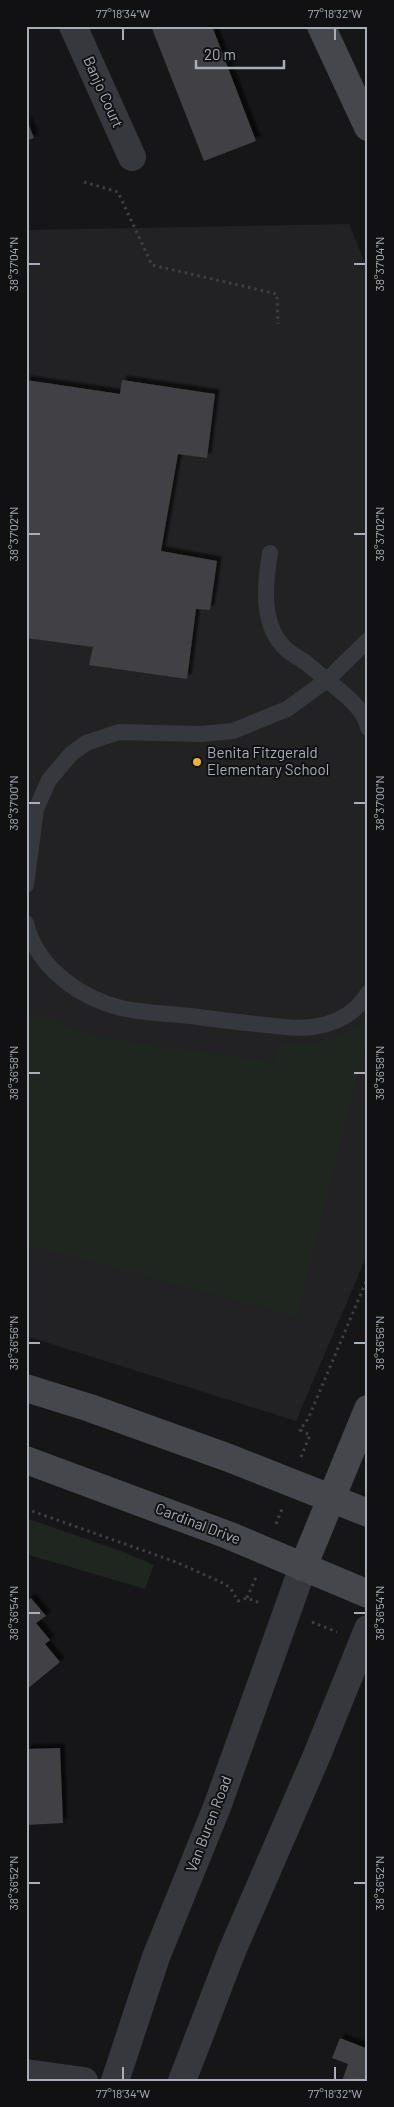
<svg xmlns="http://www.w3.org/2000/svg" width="394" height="2107" font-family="Barlow,sans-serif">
  <defs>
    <filter id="shadow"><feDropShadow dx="4.5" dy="-4.5" stdDeviation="1" flood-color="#0009"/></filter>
  </defs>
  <rect width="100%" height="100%" fill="#161618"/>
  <path fill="#222225" d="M349 224 368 270V1253L296 1421 26 1336V230Z"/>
  <g fill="#1e261f">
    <path d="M26 1014 55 1018 62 1024 102 1038 275 1062 278 1044C311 1048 343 1041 368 1017V1035L298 1317 26 1245Z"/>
    <path d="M26 1518 121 1551 154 1565 145 1589 26 1554Z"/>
  </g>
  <g fill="#404145" filter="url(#shadow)">
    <path d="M151 26H212L256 141 204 161Z"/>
    <path d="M26 118 34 138 26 141Z"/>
    <path d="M26 380 120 394 122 380 215 394 207 458 178 454 161 551 217 561 210 610 196 609 187 679 89 665 93 647 26 638Z"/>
    <path d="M31 1598 46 1616 36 1623 50 1640 45 1644 60 1662 26 1690V1602Z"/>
    <path d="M60 1748 63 1823 26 1825V1749Z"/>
    <path d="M340 2038 368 2049V2081H342L348 2064 332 2058Z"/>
  </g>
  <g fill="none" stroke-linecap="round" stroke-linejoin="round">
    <g stroke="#3d3f44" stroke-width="3" stroke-dasharray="2.5 4" stroke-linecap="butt">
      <path d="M84 182 118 192 152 265 277 294 278 324"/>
      <path d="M301 1457 310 1435 300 1430 308 1419 368 1277"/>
      <path d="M26 1509 176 1562 225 1584 231 1589 238 1601 247 1598 260 1603"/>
      <path d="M276 1524 282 1509"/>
      <path d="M247 1598 256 1577"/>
      <path d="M312 1622 337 1632"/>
    </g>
    <g stroke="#37383d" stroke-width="16">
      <path d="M270 553C265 584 260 625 286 649 291 654 299 658 305 662 318 673 331 683 344 694 355 704 365 713 368 728"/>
      <path d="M26 885 36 809 49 780 71 754 86 743 119 732 201 734 233 731 287 709 327 680 368 640"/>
      <path d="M26 923C35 961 69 990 105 1003 131 1013 163 1013 191 1016 219 1020 246 1023 274 1026 286 1027 300 1029 312 1027 336 1024 355 1014 368 993"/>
    </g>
    <g stroke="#37383d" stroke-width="28">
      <path d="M73 26 132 157"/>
      <path d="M26 2073 84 2081"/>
      <path d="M115 2081 156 1957 217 1807 303 1567"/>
      <path d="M182 2081 232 1951 317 1755 368 1629"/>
    </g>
    <g stroke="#45474d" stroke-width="28">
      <path d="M321 26 368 127"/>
      <path d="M26 1388 90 1408 229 1458 368 1513"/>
      <path d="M26 1460 228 1535 368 1594"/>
      <path d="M303 1567 368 1409"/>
    </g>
  </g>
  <path fill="none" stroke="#a8adb8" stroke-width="2" d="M123 28V40M335 28V40M28 264H40M354 264H366M28 534H40M354 534H366M28 803H40M354 803H366M28 1073H40M354 1073H366M28 1343H40M354 1343H366M28 1613H40M354 1613H366M28 1883H40M354 1883H366M123 2067V2080M335 2067V2080"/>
  <circle fill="#f2b134" stroke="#111113" stroke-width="2" cx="197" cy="762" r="5"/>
  <g text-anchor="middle" stroke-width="4" stroke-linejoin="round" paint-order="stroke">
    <g font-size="15" fill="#a8adb8" stroke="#111113">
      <text transform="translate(103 92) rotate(66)" y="5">Banjo Court</text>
      <text transform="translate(198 1524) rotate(21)" y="5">Cardinal Drive</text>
      <text transform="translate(209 1824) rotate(-69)" y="5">Van Buren Road</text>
    </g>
    <g font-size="15" fill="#a8adb8" stroke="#111113" text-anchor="start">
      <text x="207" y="758">Benita Fitzgerald<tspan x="207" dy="17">Elementary School</tspan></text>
    </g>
  </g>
  <rect width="394" height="2107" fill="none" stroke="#111113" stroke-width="55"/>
  <path d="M196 60v8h88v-8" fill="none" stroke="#a8adb8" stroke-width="2.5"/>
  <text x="204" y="60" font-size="15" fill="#a8adb8" stroke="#111113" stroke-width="4" paint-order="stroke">20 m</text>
  <rect x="28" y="28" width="338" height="2052" fill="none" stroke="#a8adb8" stroke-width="2"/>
  <g font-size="12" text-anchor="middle" fill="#a8adb8">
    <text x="123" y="18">77°18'34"W</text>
    <text x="335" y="18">77°18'32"W</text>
    <text transform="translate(14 264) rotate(-90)" y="4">38°37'04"N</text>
    <text transform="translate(380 264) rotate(-90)" y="4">38°37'04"N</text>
    <text transform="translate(14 534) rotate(-90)" y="4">38°37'02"N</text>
    <text transform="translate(380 534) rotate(-90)" y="4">38°37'02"N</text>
    <text transform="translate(14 803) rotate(-90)" y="4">38°37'00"N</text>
    <text transform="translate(380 803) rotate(-90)" y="4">38°37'00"N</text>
    <text transform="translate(14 1073) rotate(-90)" y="4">38°36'58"N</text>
    <text transform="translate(380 1073) rotate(-90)" y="4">38°36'58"N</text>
    <text transform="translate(14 1343) rotate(-90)" y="4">38°36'56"N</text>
    <text transform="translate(380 1343) rotate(-90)" y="4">38°36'56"N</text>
    <text transform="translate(14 1613) rotate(-90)" y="4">38°36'54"N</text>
    <text transform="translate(380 1613) rotate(-90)" y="4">38°36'54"N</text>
    <text transform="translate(14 1883) rotate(-90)" y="4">38°36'52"N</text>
    <text transform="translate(380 1883) rotate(-90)" y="4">38°36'52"N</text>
    <text x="123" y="2098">77°18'34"W</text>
    <text x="335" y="2098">77°18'32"W</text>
  </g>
</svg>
